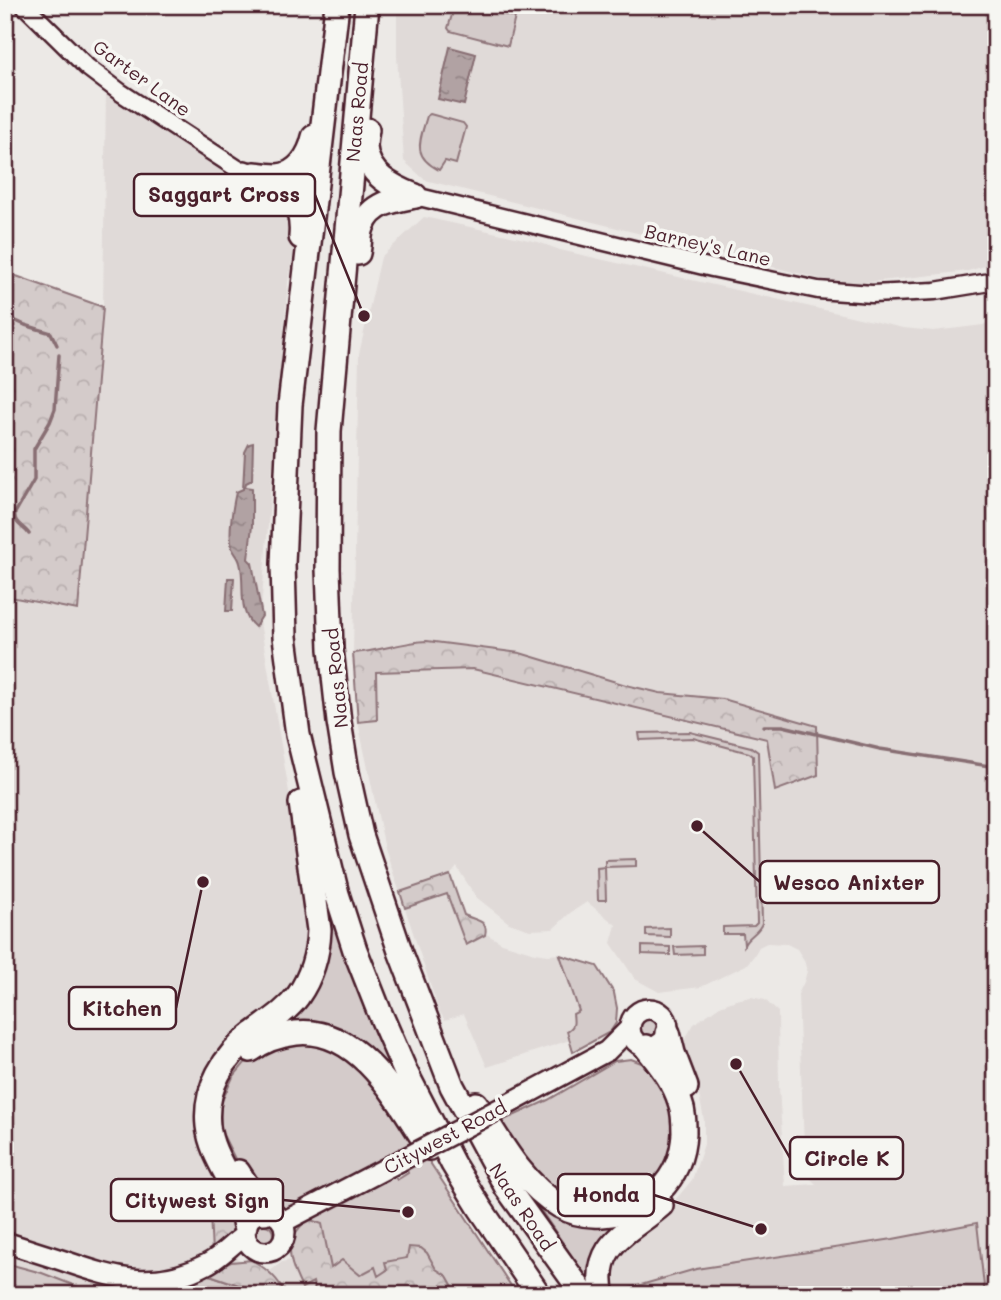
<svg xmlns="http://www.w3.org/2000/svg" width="1001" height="1300" font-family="Mali,sans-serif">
  <defs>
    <pattern id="forest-crowns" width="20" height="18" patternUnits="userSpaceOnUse" patternTransform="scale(1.75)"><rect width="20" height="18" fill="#d4cbca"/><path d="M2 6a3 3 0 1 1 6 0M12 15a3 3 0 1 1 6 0" fill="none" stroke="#b8aeae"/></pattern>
    <pattern id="water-ripples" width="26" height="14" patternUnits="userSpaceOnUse" patternTransform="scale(1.75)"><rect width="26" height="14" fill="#b1a2a3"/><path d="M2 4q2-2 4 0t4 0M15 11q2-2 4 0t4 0" fill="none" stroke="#928385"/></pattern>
  </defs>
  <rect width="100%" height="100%" fill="#ece9e6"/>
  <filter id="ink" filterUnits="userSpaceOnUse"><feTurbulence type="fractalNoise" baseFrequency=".0143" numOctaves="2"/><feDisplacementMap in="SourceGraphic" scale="14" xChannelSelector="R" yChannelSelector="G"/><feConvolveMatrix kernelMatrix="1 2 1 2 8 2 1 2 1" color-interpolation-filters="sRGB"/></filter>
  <g filter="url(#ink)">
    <g fill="#e0dad8">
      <path d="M397 5H996V263L968 271 845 285 425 180 404 161 397 56Z"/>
      <path d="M106 90 129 111 296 204 295 247 288 282 260 622 293 815 310 946 298 988 234 1043 204 1144 215 1178 227 1190 236 1228 225 1240 232 1245 237 1254 239 1261 252 1260 270 1271 282 1262 290 1260V1242L293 1235 302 1224 392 1173 397 1180 408 1173 407 1169 517 1295H5V596L78 609 103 307Z"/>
      <path d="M424 217 538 242 560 250 903 328 933 331 959 328 983 325 996 319V1295H985L977 1223 893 1239 696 1269 613 1293 614 1274 619 1259 642 1229 670 1206 692 1180 704 1144V1120L697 1085 686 1064 682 1044 694 1024 720 1006 736 1000 751 997 765 1000 778 1012 779 1087 785 1186 816 1184 805 1173 798 994 804 982 807 971 804 960 797 949 787 944 767 943 759 947 753 957 746 965 701 987 659 992 635 979 611 943 616 925 587 902 570 913 553 929 530 930 509 923 476 897 457 867 450 876 469 924 502 943 535 953 548 955 561 954 581 1011 573 1039 487 1067 464 1014 445 1020 439 1011 385 848 358 722 377 720 375 672 473 669 767 739 775 791 817 726 723 699 660 693 626 685 520 653 427 641 407 642 372 652 353 653 359 354 381 257Z"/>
    </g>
    <g fill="#d4cbca" stroke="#8f757a" stroke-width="2">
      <path d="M455 5H468L515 17 508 46 450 31 448 28Z"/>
      <path d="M430 114 463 123 466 127 456 164 445 161 439 170C411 156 420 141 427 116Z"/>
      <path d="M690 732 751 747 758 752 762 923C759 933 748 936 744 945L743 934H723V927L754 926 757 923 753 756 749 753 693 738 640 740 639 733Z"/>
      <path d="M636 859V866L605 867 606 900H598L597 868 605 867V860Z"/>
      <path d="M325 892 335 926 375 1034 406 1098 386 1075 287 1028 283 1018 292 1011Z"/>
      <path d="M670 928V937L646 936V929Z"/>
      <path d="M642 946 670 947V955L642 954Z"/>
      <path d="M703 946V954L675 955 674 947Z"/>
      <path d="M560 955 597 966 614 993 617 1008 616 1023 610 1032 573 1052 567 1031C575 1027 574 1022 573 1014L579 1011Z"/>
      <circle cx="648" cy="1027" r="11"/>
      <path d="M306 1035 356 1057 418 1139 389 1155 390 1160 296 1209 283 1210 267 1206 252 1193 221 1131 220 1105 233 1077 255 1051Z"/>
      <path d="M631 1059 644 1064 654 1072 666 1090 677 1128 668 1169 632 1202 586 1205 566 1200 545 1184 500 1122 548 1100 615 1061Z"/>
      <path d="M427 1158 517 1295H316L308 1219 392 1173 397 1180 408 1173 407 1169Z"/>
      <path d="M510 1165 549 1203 627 1217 590 1283Z"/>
      <path d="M977 1223 985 1295H613V1293L696 1269 893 1239Z"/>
      <circle cx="264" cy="1234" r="9"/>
      <path d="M5 1263 42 1273 99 1295H5Z"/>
      <path d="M207 1274 268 1295H161Z"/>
    </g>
    <g fill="url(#forest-crowns)" stroke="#8f757a" stroke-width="2">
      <path d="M5 272 103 307 78 610 5 596Z"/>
      <path d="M427 641 520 653 626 685 660 693 723 699 817 726 818 775 775 791 767 739 473 669 376 672 377 720 358 722 353 653C378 652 401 642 427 641Z"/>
      <path d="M450 875 464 915C476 921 489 920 485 935L466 945 447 894 405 908 400 892Z"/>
      <path d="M227 1190 236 1228 212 1252 210 1214Z"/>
      <path d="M308 1219 322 1224 331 1268 342 1260 360 1275 375 1267 378 1276 387 1270 385 1262 407 1258 409 1247 421 1248 427 1253 436 1269 447 1276 458 1295H438L426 1288 418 1293 412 1288 404 1289 389 1287 378 1295H316L313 1282 302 1288C288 1260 282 1242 308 1219Z"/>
      <path d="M252 1260C268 1270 278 1278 286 1295H268L207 1274 231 1262Z"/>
    </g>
    <g fill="url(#water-ripples)" stroke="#886e73" stroke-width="2">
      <path d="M450 47 476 54 464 105 438 99Z"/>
      <path d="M253 443 252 480 246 483 245 487 252 488V526L248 559 252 563 262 616 255 627C236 611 246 583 240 563 239 557 234 553 232 548 228 533 233 506 236 492L243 489 245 452 249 444Z"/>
      <path d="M228 578H234L232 611H226Z"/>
      <path d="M388 1287 404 1289 412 1288 418 1293 426 1288 438 1295H378Z"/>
    </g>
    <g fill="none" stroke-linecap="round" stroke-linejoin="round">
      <g stroke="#886e73" stroke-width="3.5">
        <path d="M5 316 25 325 51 333 57 345"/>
        <path d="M29 534C24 526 13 524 15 513L34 480V449L50 422 55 409 59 355"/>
        <path d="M764 726H783L880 749 996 767"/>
      </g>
      <defs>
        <g id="minor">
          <path d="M24 5 87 67 120 92 244 173"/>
          <path d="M415 196 712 268 818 290 872 294 935 291 996 281"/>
        </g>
        <g id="major">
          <circle cx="649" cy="1028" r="19"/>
          <path d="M503 1107 607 1051 630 1028"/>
          <circle cx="265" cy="1232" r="20"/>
          <path d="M283 1222 400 1161"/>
          <path d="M5 1242C26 1249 46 1255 67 1262 117 1279 156 1291 207 1264 221 1257 231 1244 245 1235"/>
        </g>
        <g id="highway">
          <path d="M337 5 290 405 283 564 285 637 298 735 337 894 355 950 379 1011 406 1073 453 1164 480 1208 539 1295"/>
          <path d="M367 5 329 431 328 569 331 649 339 722 347 772 361 835 400 951 452 1086 507 1188 584 1295"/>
          <path d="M367 130C366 136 365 142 365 147 367 175 393 187 415 196"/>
          <path d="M244 173C277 188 305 194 301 237"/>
          <path d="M254 174C262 175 270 176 277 176 298 175 310 155 314 137"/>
          <path d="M358 253C360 244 359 233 363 225 372 203 394 200 415 196"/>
          <path d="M668 1033 673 1053 686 1087"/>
          <path d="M251 1050C265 1039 279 1035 296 1033 360 1026 400 1103 429 1148"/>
          <path d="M476 1104C499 1140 522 1184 560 1206 572 1213 588 1216 602 1215 648 1212 682 1180 684 1133 684 1123 684 1112 680 1102 674 1081 659 1064 646 1047"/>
          <path d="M238 1172 264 1212"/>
          <path d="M245 1226C243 1218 242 1209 239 1200 229 1175 211 1153 208 1126 204 1088 224 1056 253 1034 269 1022 286 1012 298 996 312 976 318 954 319 930L301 803"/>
          <path d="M603 1295C591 1244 629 1233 661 1205"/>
        </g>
      </defs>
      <use href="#minor" stroke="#4a1f2b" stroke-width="21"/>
      <use href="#major" stroke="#4a1f2b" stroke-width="24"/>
      <use href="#highway" stroke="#4a1f2b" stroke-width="28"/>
      <use href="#minor" stroke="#f6f6f2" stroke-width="16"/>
      <use href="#major" stroke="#f6f6f2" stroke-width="19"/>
      <use href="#highway" stroke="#f6f6f2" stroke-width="23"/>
      <defs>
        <path id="major-bridge" d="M400 1161 503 1107"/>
      </defs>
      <use href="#major-bridge" stroke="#4a1f2b" stroke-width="24" stroke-linecap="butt"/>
      <use href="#major-bridge" stroke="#f6f6f2" stroke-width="19"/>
    </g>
  </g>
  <g text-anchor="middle" stroke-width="7" stroke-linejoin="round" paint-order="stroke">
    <g font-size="19" fill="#4a1f2b" stroke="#f6f6f2">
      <text transform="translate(142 78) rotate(36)" y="7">Garter Lane</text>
      <text transform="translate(357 112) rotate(-85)" y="7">Naas Road</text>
      <text transform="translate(708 245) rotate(13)" y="7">Barney's Lane</text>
      <text transform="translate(336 678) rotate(-96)" y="7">Naas Road</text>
      <text transform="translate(445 1137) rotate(-28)" y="7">Citywest Road</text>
      <text transform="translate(522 1207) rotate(56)" y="7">Naas Road</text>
    </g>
  </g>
  <path fill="none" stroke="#4a1f2b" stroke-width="2.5" d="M364 316L315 195M697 826L760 882M203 882L176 1008M736 1064L790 1158M761 1229L654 1195M408 1212L283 1200"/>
  <g fill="#4a1f2b" stroke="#f6f6f2" stroke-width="2.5">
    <circle cx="364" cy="316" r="7"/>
    <circle cx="697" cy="826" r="7"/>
    <circle cx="203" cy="882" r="7"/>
    <circle cx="736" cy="1064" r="7"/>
    <circle cx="761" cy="1229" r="7"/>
    <circle cx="408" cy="1212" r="7"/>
  </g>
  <g fill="#f6f6f2" stroke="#4a1f2b" stroke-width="2.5">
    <rect x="134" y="174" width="181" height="42" rx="7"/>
    <rect x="760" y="861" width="179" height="42" rx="7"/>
    <rect x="69" y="987" width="107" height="42" rx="7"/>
    <rect x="790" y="1137" width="113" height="42" rx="7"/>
    <rect x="558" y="1174" width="96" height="42" rx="7"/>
    <rect x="111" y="1179" width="172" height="42" rx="7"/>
  </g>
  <g font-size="21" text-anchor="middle" font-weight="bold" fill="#4a1f2b">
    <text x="224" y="202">Saggart Cross</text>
    <text x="849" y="890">Wesco Anixter</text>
    <text x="122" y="1016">Kitchen</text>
    <text x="847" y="1166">Circle K</text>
    <text x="606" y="1202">Honda</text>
    <text x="197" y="1208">Citywest Sign</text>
  </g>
  <rect width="1001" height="1300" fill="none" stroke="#f6f6f2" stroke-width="28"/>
  <rect x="14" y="14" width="973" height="1272" fill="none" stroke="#4a1f2b" stroke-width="2.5" filter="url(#ink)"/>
</svg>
